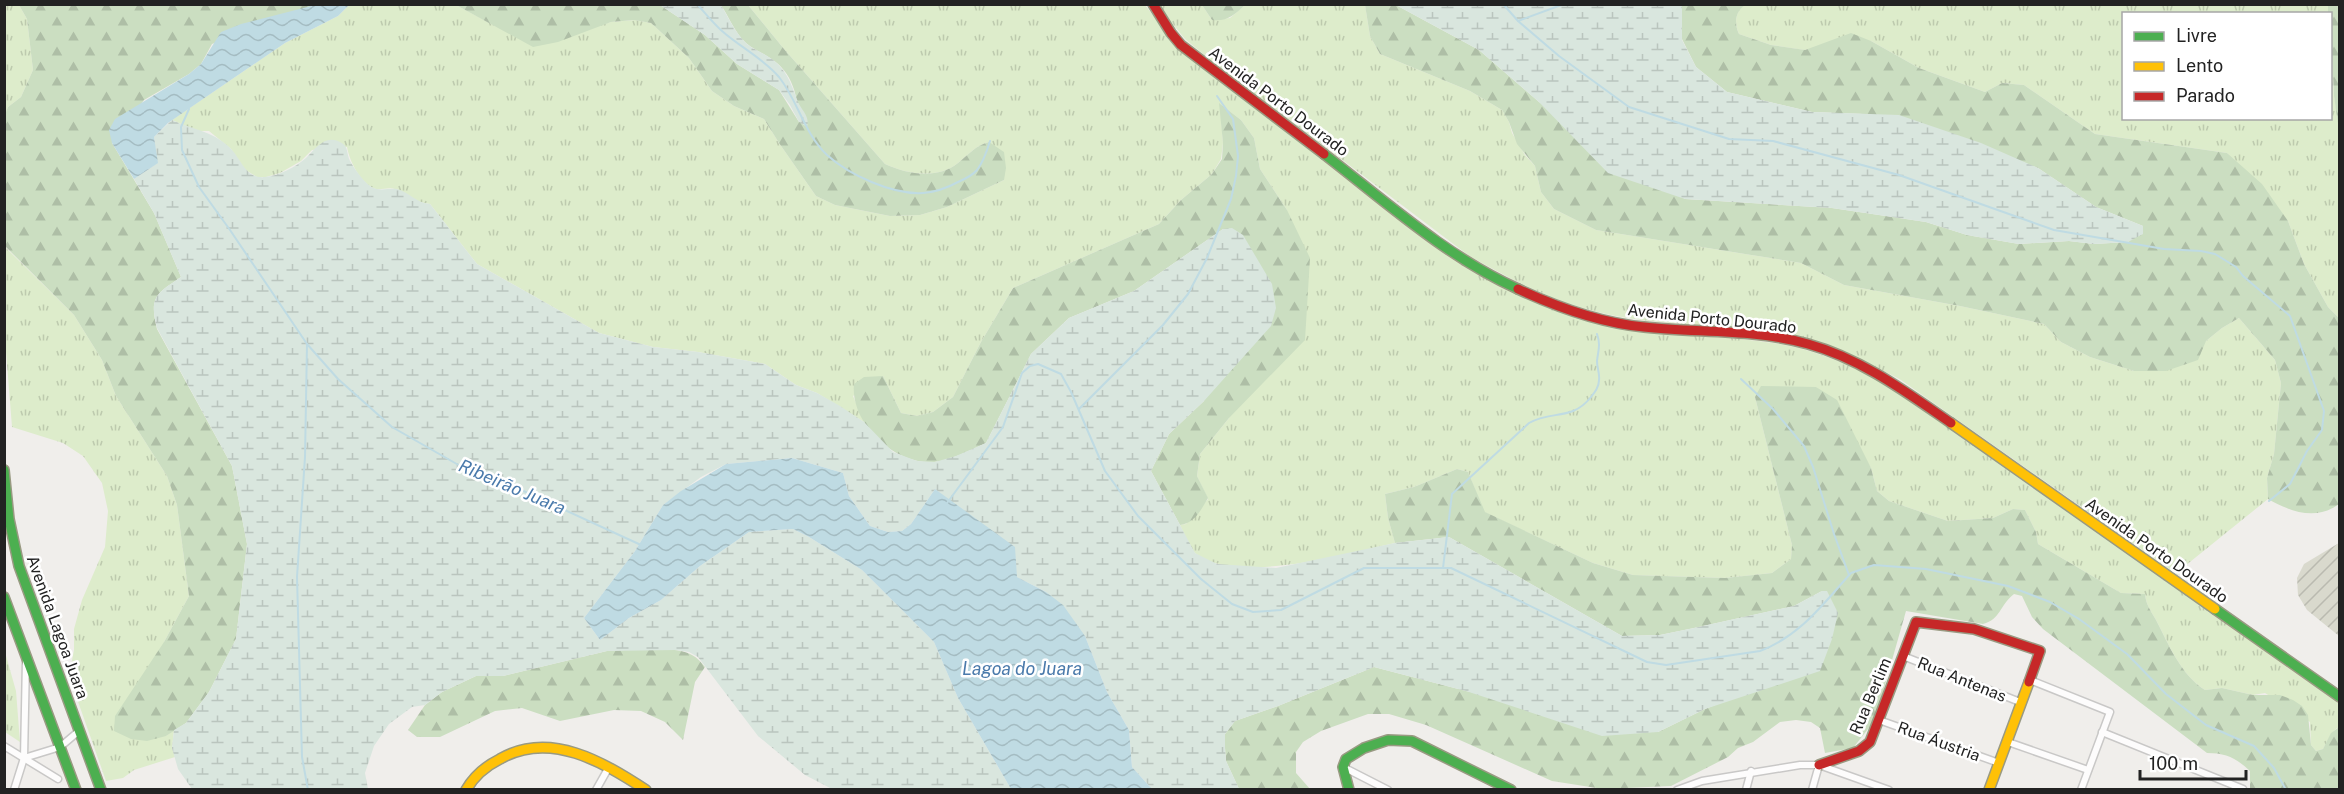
<svg xmlns="http://www.w3.org/2000/svg" width="2344" height="794" font-family="'Public Sans',sans-serif">
  <defs>
    <pattern id="construction-furrows" width="10" height="10" patternUnits="userSpaceOnUse" patternTransform="scale(1.5)"><rect width="10" height="10" fill="#d9d9cd"/><path d="M-1 1l2-2M0 10L10 0M9 11l2-2" fill="none" stroke="#babab0"/></pattern>
    <pattern id="grass-tufts" width="24" height="20" patternUnits="userSpaceOnUse" patternTransform="scale(1.5)"><rect width="24" height="20" fill="#ddeccb"/><path d="M3 7l-1-3M5 7V3M7 7l1-3M15 17l-1-3M17 17v-4M19 17l1-3" fill="none" stroke="#bdcaae"/></pattern>
    <pattern id="forest-firs" width="22" height="20" patternUnits="userSpaceOnUse" patternTransform="scale(1.5)"><rect width="22" height="20" fill="#cbdec1"/><path d="M5 1l3.5 6h-7zM16 11l3.5 6h-7z" fill="#aebea6"/></pattern>
    <pattern id="wetland-marsh" width="20" height="14" patternUnits="userSpaceOnUse" patternTransform="scale(1.5)"><rect width="20" height="14" fill="#d9e6de"/><path d="M1 5h8M5 5V1M11 12h8M15 12V8" fill="none" stroke="#bac5be"/></pattern>
    <pattern id="water-waves" width="16" height="10" patternUnits="userSpaceOnUse" patternTransform="scale(1.5)"><rect width="16" height="10" fill="#bfdbe3"/><path d="M0 5q4-4 8 0t8 0" fill="none" stroke="#a4bcc2"/></pattern>
  </defs>
  <rect width="100%" height="100%" fill="#f0eeeb"/>
  <path fill="url(#construction-furrows)" d="M2339 543V636L2307 610 2298 595 2297 578 2304 564Z"/>
  <g fill="url(#grass-tufts)">
    <path d="M1745 4 2328 5V13L2124 14V118H2330L2331 47 2334 96 2340 130 2339 318 2328 307 2304 264 2288 221 2227 153 2095 134 2024 85 2002 83 1985 92 1919 68 1871 41 1804 50 1771 45 1739 34C1734 23 1735 12 1745 4Z"/>
    <path d="M5 5H19L27 19 33 70 21 97 8 107 5 117Z"/>
    <path d="M349 5H456L497 27 591 28 611 22 635 20 651 23 689 58 712 91 734 106 764 119 779 143 816 196 835 205 890 216 920 215 947 207 1004 180 989 142C976 145 968 155 958 163 937 180 907 174 885 164L784 49 748 5H1145L1177 46 1207 72 1462 264C1507 289 1553 314 1604 325 1663 337 1726 334 1785 345 1825 353 1860 369 1895 389L2339 703V729L2337 728 2332 733 2323 749 2316 751 2311 745 2310 722 2265 693 2253 695 2222 688 2205 690C2181 675 2169 645 2156 620 2151 611 2146 605 2145 594L2121 593 2038 544 2036 532 2025 510 2013 509 1993 518 1948 521 1889 501 1877 491 1871 468 1816 387H1792L1755 397 1792 545 1791 559 1772 573 1725 578 1633 575 1593 563 1484 512 1468 472 1457 469 1414 487 1385 494 1388 518 1395 543C1350 553 1234 586 1195 553 1189 548 1184 533 1180 525L1186 524 1208 499 1197 476 1200 454 1229 418 1287 210 1260 169 1254 138 1241 120 1220 104 1223 143 1221 159 1212 174 1181 200 1159 224 1013 288 981 342 953 397 933 412 917 416 901 413 883 376 853 396 864 422 817 393 796 385 765 364 698 352 653 347 599 333 477 264 430 204C416 203 407 194 395 189 389 187 382 190 376 189 361 185 349 160 347 147L312 150 301 161 280 173 266 177H257L244 169 231 149 209 131H197L172 120 285 43 338 16Z"/>
    <path d="M1157 5H1202L1212 20 1230 18 1245 5H1365L1370 36 1380 54 1470 91 1502 110 1509 122 1512 133 1525 155 1535 166 1541 192 1554 209 1596 230 1801 263 1844 285 1960 306 2044 324 2061 342 2090 357 2134 371 2206 341 2222 328 2239 318 2275 360 2281 383 2274 454 2267 478 2268 499 2180 570 2178 575 1901 380C1864 360 1828 343 1787 335 1727 323 1665 327 1606 314 1556 303 1511 280 1468 255L1214 63 1185 39Z"/>
    <path d="M4 246 74 315 102 360 116 396 167 476 177 505 189 596 164 642 166 736 174 730 172 748 175 757 134 770 123 778 106 781 69 676 74 650V629L82 600 105 547 108 511 102 483 83 456 63 443 12 427 5 339Z"/>
    <path d="M5 652 16 691 20 742 5 732Z"/>
  </g>
  <g fill="url(#forest-firs)">
    <path d="M19 5H315L212 44 201 64 189 74 144 100 112 143 154 213 181 277C156 294 149 297 157 329L232 466 247 544 236 639 209 692 186 723 166 736 147 741 131 739 114 731 115 716 164 642 189 596 177 505 167 476 116 396 102 360 74 315 5 246 4 117 8 107 21 97 33 70 27 19Z"/>
    <path d="M456 5H660L705 35 737 64 779 90 799 122C798 97 793 72 770 58 763 53 753 49 746 43 735 33 729 17 721 5H748L784 49 885 164C907 174 937 180 958 163 968 155 976 145 989 142L1004 152 1006 168 1004 180 947 207 920 215 890 216 835 205 816 196 779 143 764 119 734 106 712 91 689 58 651 23 634 20 611 22 558 42 533 47Z"/>
    <path d="M1202 5H1245C1234 15 1227 22 1212 20Z"/>
    <path d="M1365 5H1396L1479 50 1539 102 1685 199 1832 208 1926 222 1967 235 2019 244 2069 241 2094 244 2128 242 2143 226 2096 207 2038 168 2010 157 1865 114 1812 112 1727 92 1696 67 1682 39V5H1745C1735 12 1734 23 1739 34L1771 45 1805 50 1851 33 1871 41 1919 68 1985 92 2002 83 2024 85 2095 134 2227 153 2262 184 2288 221 2304 264 2328 307 2339 318V504C2316 521 2291 512 2268 499L2267 478 2274 454 2281 383 2275 360 2239 318 2222 328 2206 341 2198 360 2166 371H2134L2090 357 2061 342 2044 324 1960 306 1844 285 1801 263 1596 230 1554 209 1541 192 1535 166 1517 144 1509 122 1502 110 1470 91 1380 54 1370 36Z"/>
    <path d="M2328 5H2339V130L2334 96 2330 14 2328 13Z"/>
    <path d="M1219 103 1241 120 1254 138 1260 169 1287 210 1310 258 1305 340 1229 418 1200 454 1197 476 1208 498C1201 510 1195 523 1180 525L1151 471 1169 434 1204 401 1223 229 1134 291 1069 318 1031 354 986 443C970 450 952 460 934 462 894 465 850 423 854 384L864 377 883 376 901 413 917 416 933 412 953 397 981 342 1013 288 1159 224 1181 200 1212 174 1222 159 1223 143Z"/>
    <path d="M1761 386 1816 387 1837 400 1871 468 1877 491 1889 501 1948 521 1993 518 2013 509 2025 510 2036 532 2038 544 2121 593 2145 594C2146 605 2151 611 2156 620 2169 645 2181 675 2205 690L2222 688 2253 695H2280L2293 700 2302 706 2308 715 2311 745 2316 751 2323 749 2331 733 2338 728 2339 729V789H2250V771C2236 758 2226 753 2207 753L2043 629 2032 617 2022 596 2014 594C1999 606 2001 619 1983 624L1906 611 1879 706 1872 724 1853 748 1825 753 1820 728 1811 722 1796 720 1780 722 1753 742 1738 748 1728 757 1671 786 1603 789 1552 781 1426 725 1389 714H1368L1321 731 1303 742 1296 752V773L1310 789H1239L1226 761 1225 748V734L1235 721 1278 706 1374 667 1466 691 1658 732 1705 709 1741 695 1822 591 1794 606 1694 628 1660 635 1622 636 1449 537 1395 543 1388 518 1385 494 1414 487 1457 469 1468 472 1485 512 1593 563 1633 575 1725 578 1772 573 1791 559 1792 545 1755 397Z"/>
    <path d="M645 649C670 651 689 645 705 667L695 682 683 740 665 722 641 711 614 710 560 721 522 708 495 711 440 737H417L408 730 425 705 442 692 476 676H503L607 651Z"/>
  </g>
  <g fill="url(#wetland-marsh)">
    <path d="M660 5H721C728 17 736 34 747 44 753 49 761 52 767 56 786 67 791 83 798 102 802 111 810 116 807 127L799 122 790 105 779 90 737 64 705 35Z"/>
    <path d="M1396 5H1682V40L1696 67 1727 92 1812 112 1899 115 1981 143 2038 168 2096 207 2143 226V234L2128 242 2094 244 2069 241 2019 244 1967 235 1926 222 1832 208 1685 199 1608 173 1539 102 1479 50Z"/>
    <path d="M172 120C194 130 216 132 232 150 242 161 246 179 265 177 278 176 296 167 306 158 315 149 325 134 340 142 349 146 346 153 350 161 354 168 363 181 370 186 378 192 388 188 397 189 409 192 416 203 430 204L477 264 599 333 653 347 698 352 765 364 796 385 817 393 840 406 864 422 893 452 917 461 935 462 956 456 986 443 1031 354 1069 318 1134 291 1223 229 1232 228 1243 235 1272 284 1276 308 1271 326 1204 401 1169 434 1151 471 1195 553 1217 564 1276 568 1395 543 1449 537 1622 636 1660 635 1694 628 1794 606 1822 591H1827L1838 613 1832 639 1820 671 1705 709 1658 732 1602 736 1466 691 1374 667 1278 706 1235 721 1225 734V748L1226 761 1239 789H1152L1132 767 1129 730 1107 692 1085 636 1046 592 1017 577 954 505 935 489 911 524 902 531 888 532 870 526 849 496 843 473 792 458 726 464 701 477 663 505 635 551 584 618 600 640 629 618 661 600 700 566 749 532 793 529 809 537 862 570 934 642 958 698 1011 789H832L805 775 758 736 698 657 689 652 676 650 607 651 503 676H476L442 692 425 705 412 707 389 724 374 746 365 773 368 789H192L178 769 172 748 174 730 186 723 209 692 236 639 247 544 232 466 157 328C149 297 156 294 181 277L154 213 134 179 157 163 154 137Z"/>
  </g>
  <g fill="url(#water-waves)">
    <path d="M315 5H349L338 16 285 43 168 123 154 137 158 163 134 179 112 143 109 130 115 119 189 74 201 64 221 32 241 24Z"/>
    <path d="M792 458 843 473 849 496 870 526 888 532 902 531 911 524 935 489 1015 547 1017 577 1046 592 1063 605 1085 636 1107 692 1129 730 1132 767 1152 789H1011L958 698 934 642 862 570 809 537 793 529 749 532 700 566 661 600 629 618 600 640 584 618 635 551 663 505 681 491 726 464Z"/>
  </g>
  <g fill="none" stroke-linecap="round" stroke-linejoin="round">
    <g stroke="#bfdbe3" stroke-width="2">
      <path d="M697 4C705 13 713 23 722 31 740 47 764 59 779 77 798 101 804 133 827 155 849 175 893 195 923 193 936 192 947 188 958 182 965 179 972 176 977 170 984 161 987 151 990 141"/>
      <path d="M1503 4 1518 21 1559 56 1629 107 1729 139 1773 141 1899 175 2054 230 2164 249 2201 251 2215 254 2236 267 2243 276 2290 316 2324 411 2322 430 2307 451 2290 484 2269 501"/>
      <path d="M1518 21 1564 4"/>
      <path d="M189 109 181 127 182 150 199 187 230 230 307 344 338 379 392 427 469 471 506 483 641 545"/>
      <path d="M307 344 305 457 297 577 302 757 308 790"/>
      <path d="M1741 379 1773 409 1804 446 1813 467 1834 534 1849 575"/>
      <path d="M1079 409 1163 325 1188 294 1207 258 1231 199 1236 176 1238 156 1233 119 1217 96"/>
      <path d="M947 503 1003 427 1022 373 1030 366 1038 364 1061 374 1071 392 1105 471 1138 516 1201 579 1232 604 1253 612 1281 610 1364 568H1451L1647 662 1666 665 1760 651C1800 636 1823 604 1851 573L1874 565 1926 569 2008 586 2050 602 2079 619 2127 654 2166 694 2206 725 2254 746 2274 768 2286 790"/>
      <path d="M1443 568 1452 494 1529 423C1552 410 1572 421 1591 397 1595 392 1599 387 1599 380 1600 374 1597 368 1597 361 1598 351 1601 345 1597 334"/>
    </g>
    <defs>
      <g id="street">
        <path d="M1903 656 2020 702"/>
        <path d="M2030 680 2110 712 2081 790"/>
        <path d="M1879 720 1999 763"/>
        <path d="M2102 732 2243 789"/>
        <path d="M2008 742 2088 770"/>
        <path d="M4 746 58 779"/>
        <path d="M24 758 60 747 79 731"/>
        <path d="M1343 767 1388 790"/>
        <path d="M14 790 24 758 26 660"/>
        <path d="M596 790 609 767"/>
        <path d="M1677 790 1702 781 1800 765H1819L1889 790"/>
        <path d="M1746 790 1751 771"/>
        <path d="M1812 790 1819 765"/>
      </g>
      <g id="fast">
        <path d="M1324 154C1386 202 1447 257 1518 289"/>
        <path d="M4 470 9 519 19 566 101 790"/>
        <path d="M4 597 76 790"/>
        <path d="M2215 609 2340 697"/>
        <path d="M1349 790 1343 767 1346 759 1364 748 1388 740 1412 741 1511 790"/>
      </g>
      <g id="slow">
        <path d="M1951 423 2215 609"/>
        <path d="M466 790C474 776 486 766 500 759 550 730 603 762 646 790"/>
        <path d="M1989 790 2029 682"/>
      </g>
      <g id="jam">
        <path d="M1153 4 1171 33 1181 45 1324 154"/>
        <path d="M1518 289C1559 308 1600 323 1644 327 1699 333 1755 329 1808 344 1862 359 1906 392 1951 423"/>
        <path d="M1819 765 1859 751 1870 742 1916 622 1974 629 2040 651 2029 682"/>
      </g>
    </defs>
    <use href="#street" stroke="#c9c8c7" stroke-width="9"/>
    <use href="#fast" stroke="#999a82" stroke-width="12"/>
    <use href="#slow" stroke="#999a82" stroke-width="12"/>
    <use href="#jam" stroke="#999a82" stroke-width="12"/>
    <use href="#street" stroke="#fdfcfc" stroke-width="6"/>
    <use href="#fast" stroke="#4caf50" stroke-width="9"/>
    <use href="#slow" stroke="#ffc107" stroke-width="9"/>
    <use href="#jam" stroke="#c62828" stroke-width="9"/>
  </g>
  <g text-anchor="middle" stroke-width="5" stroke-linejoin="round" paint-order="stroke">
    <g font-size="16" fill="#222" stroke="#fff">
      <text transform="translate(1279 101) rotate(37)" y="6">Avenida Porto Dourado</text>
      <text transform="translate(1712 318) rotate(6)" y="6">Avenida Porto Dourado</text>
      <text transform="translate(2157 550) rotate(35)" y="6">Avenida Porto Dourado</text>
      <text transform="translate(58 627) rotate(70)" y="6">Avenida Lagoa Juara</text>
      <text transform="translate(1962 679) rotate(22)" y="6">Rua Antenas</text>
      <text transform="translate(1870 696) rotate(-67)" y="6">Rua Berlim</text>
      <text transform="translate(1939 741) rotate(20)" y="6">Rua Áustria</text>
    </g>
    <g font-size="18" font-style="italic" fill="#4a7aab" stroke="#fff">
      <text transform="translate(512 487) rotate(23)" y="6">Ribeirão Juara</text>
      <text x="1022" y="675">Lagoa do Juara</text>
    </g>
  </g>
  <rect width="2344" height="794" fill="none" stroke="#222222" stroke-width="12"/>
  <rect x="2122" y="12" width="210" height="108" fill="#ffffff" stroke="#a7a7a7" stroke-width="1.5"/>
  <rect x="2134" y="32" width="30" height="9" fill="#4caf50" stroke="#a7a7a7" stroke-width="1.5"/>
  <text x="2176" y="42" font-size="18" fill="#222222">Livre</text>
  <rect x="2134" y="62" width="30" height="9" fill="#ffc107" stroke="#a7a7a7" stroke-width="1.5"/>
  <text x="2176" y="72" font-size="18" fill="#222222">Lento</text>
  <rect x="2134" y="92" width="30" height="9" fill="#c62828" stroke="#a7a7a7" stroke-width="1.5"/>
  <text x="2176" y="102" font-size="18" fill="#222222">Parado</text>
  <path d="M2140 770v9h106v-9" fill="none" stroke="#222222" stroke-width="3"/>
  <text x="2149" y="770" font-size="18" fill="#222222" stroke="#ffffff" stroke-width="4.5" paint-order="stroke">100 m</text>
</svg>
